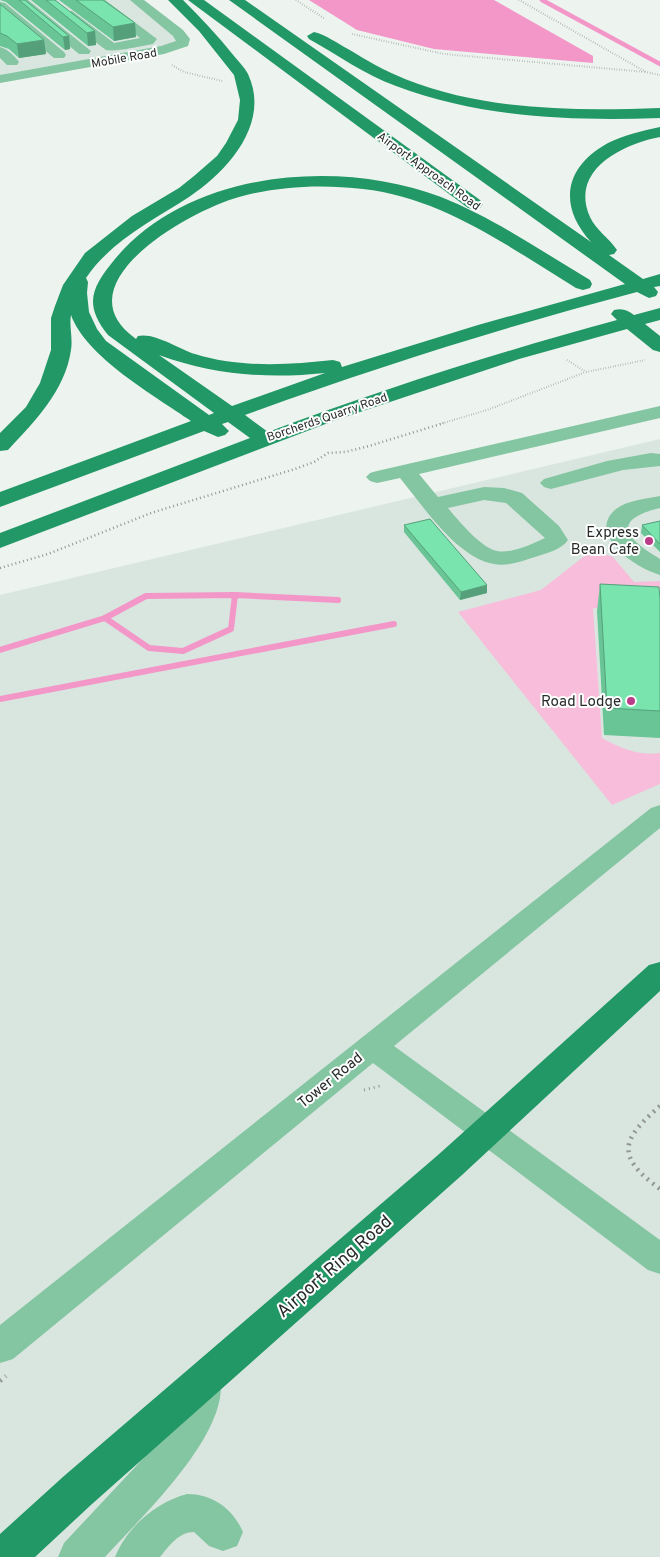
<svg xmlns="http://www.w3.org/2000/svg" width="660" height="1557" font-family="Overpass,sans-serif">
  <rect width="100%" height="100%" fill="#edf3ef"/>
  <g fill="#d9e6df">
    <path d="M0 0H134L182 43 0 81Z"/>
    <path d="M660 439V1557H0V595Z"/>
  </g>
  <path fill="#f7bdda" d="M592 550 613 557 634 582 660 581V611L593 608 602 738C620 748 639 756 660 753V784L612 805 458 612 541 590Z"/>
  <path fill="#f396c8" d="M309 0H494L593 56V63L434 49 357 30Z"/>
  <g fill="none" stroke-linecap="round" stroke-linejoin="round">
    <path stroke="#f396c8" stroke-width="4.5" d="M542 0 660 64"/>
    <g stroke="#f396c8" stroke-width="6">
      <path d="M105 618 146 596 235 595 338 600"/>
      <path d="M0 650 105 618 149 648 183 651 231 629 235 595"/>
      <path d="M0 699 394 624"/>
    </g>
    <g stroke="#929794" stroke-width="2" stroke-dasharray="0.5 2" stroke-linecap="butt">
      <path d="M296 0 325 19"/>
      <path d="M519 0 646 72 660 75"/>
      <path d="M352 34 444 54 646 72"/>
      <path d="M172 65 184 72 222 81"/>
      <path d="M567 360 586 372 645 360"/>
      <path d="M440 424 487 410 586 372"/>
    </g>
    <path stroke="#929794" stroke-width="2.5" stroke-dasharray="1 3" stroke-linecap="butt" d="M0 568 48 554 151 513 295 469 314 462 328 453 345 452 369 446 444 423"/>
    <path stroke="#929794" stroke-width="3" stroke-dasharray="1 4" stroke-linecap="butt" d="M364 1090 380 1086"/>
    <g stroke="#929794" stroke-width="4.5" stroke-dasharray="2 5" stroke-linecap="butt">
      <path d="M660 1106C621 1140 615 1156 660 1189"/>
      <path d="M0 1381 6 1376"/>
    </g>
    <g fill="#84c5a2" fill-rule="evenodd">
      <path d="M14 0H28L91 51 89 54H79Z"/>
      <path d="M91 0H105L157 39 153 44 148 45C136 47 116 52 106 50L62 17 60 14 62 11H72L114 43 140 38Z"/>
      <path d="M130 0H144L183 30 190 39 188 46 164 54 0 83V75L161 46 176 41 173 36Z"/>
      <path d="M0 2 5 3 64 52 66 55 64 58H54L0 13Z"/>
      <path d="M0 47C7 49 15 56 19 62L17 65H7L0 58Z"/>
      <path d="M660 406V418L419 474 438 497 484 487 504 488 522 493 559 526 568 540C561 550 547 553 535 557 522 561 507 567 494 564 457 558 423 506 400 478L377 483 370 481 366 477 370 473 377 471ZM484 500 506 503 545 538C532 544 511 554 497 551 481 548 458 520 448 508Z"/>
      <path d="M651 453 660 454V466L623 470 551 489 544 487 540 483 544 479 607 461Z"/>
      <path d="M660 496V508C610 520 626 539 660 559V575C637 569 585 535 616 509 628 500 646 499 660 496Z"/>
      <path d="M660 805V828L394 1046 660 1240V1274L648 1270 373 1063 13 1359 0 1363V1325L651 808Z"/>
      <path d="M204 1363 217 1368C242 1424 140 1518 105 1557H58L64 1543 153 1448 176 1420 183 1405 186 1380 191 1368Z"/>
      <path d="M187 1494C213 1494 233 1509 243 1532L237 1546 223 1551 209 1546 194 1532C179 1532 169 1546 160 1557H115C128 1526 155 1503 187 1494Z"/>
    </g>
    <g fill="#229866" fill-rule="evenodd">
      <path d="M168 0H183C201 18 218 36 234 56 239 62 245 68 248 74 271 123 228 171 189 197 152 221 111 241 86 278L88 282 87 293 89 312 97 329 106 341 209 415 214 413 108 335C83 304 92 287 115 259 189 170 339 158 441 197 494 218 541 251 590 280L592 284 590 288 583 290 576 288C509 247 443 198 363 189 322 184 278 186 239 197 191 210 58 284 136 339L138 336C154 332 179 349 195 354 240 368 288 365 333 360L340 362 342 367 478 325 625 284 229 0H245L591 242C558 206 564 167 608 143 624 135 642 131 660 127V137C623 144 569 170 590 217 596 230 609 238 617 250L614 254 609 255 643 279 660 274V286L654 287 658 292 656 296 649 298 637 292C504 327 374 368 245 415L268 432C383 389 499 352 617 320L611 314 614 310C623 308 627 310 634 315L660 308V320L645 324 660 336V352L653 350 627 329 519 359 336 420 0 548V533L250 438 228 422 222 424 229 431 225 435 218 437 204 431 0 507V492L191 421C155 396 86 357 71 315 69 326 73 338 71 350 65 391 35 421 8 450L0 451V433L26 407 40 383 51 350V318L55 306 63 285 85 253 132 216 179 188 194 176 217 156 226 143 238 120 240 100 234 75 199 31ZM159 355C213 375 268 379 325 373L232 406Z"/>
      <path d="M188 0H204L480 200 483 204 480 208 474 209 468 208Z"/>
      <path d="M314 32C326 35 337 43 348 49 366 60 385 71 405 79 485 111 575 111 660 108V118C571 121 481 118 396 86 365 75 338 55 309 39L307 36Z"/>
      <path d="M660 962V991L462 1175 92 1504 35 1557H0V1534L64 1476 438 1155 649 965Z"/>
    </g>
  </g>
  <g fill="#69c496">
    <path d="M0 0H25L69 36 70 49 65 50 6 2Z"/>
    <path d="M31 0H55L95 31 96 45 88 46Z"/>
    <path d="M59 0H103L135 23 136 37 114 41Z"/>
    <path d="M0 4 44 40 46 54 19 58 9 49 0 46Z"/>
    <path d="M660 521V552L641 533 642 525Z"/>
    <path d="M404 525 487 593 460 600 404 532Z"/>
    <path d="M600 584 660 599V738L604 735 597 611Z"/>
  </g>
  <g fill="#55a07a">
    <path d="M135 23 136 37 114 41 113 27Z"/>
    <path d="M95 31 96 45 88 46 87 33Z"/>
    <path d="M69 36 70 49 65 50 63 37Z"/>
    <path d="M44 40 46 54 19 58 17 44Z"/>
    <path d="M487 585V593L460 600 461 592Z"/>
  </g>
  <g fill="#7ae4ae" stroke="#55a07a">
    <path d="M19 0H25L69 36 63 37Z"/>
    <path d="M46 0H55L95 31 87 33Z"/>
    <path d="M76 0H103L135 23 113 27Z"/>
    <path d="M0 4 44 40 17 44 7 36 0 33Z"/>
    <path d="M430 519 487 585 461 592 404 525Z"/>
    <path d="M660 521V544L642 525Z"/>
    <path d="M600 584 659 587 660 599V711L607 708Z"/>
  </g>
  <g fill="#ba3b88" stroke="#fdfffe" stroke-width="2">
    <circle cx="649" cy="541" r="5"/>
    <circle cx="631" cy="701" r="5"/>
  </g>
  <g text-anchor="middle" stroke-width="4" stroke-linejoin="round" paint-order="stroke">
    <g font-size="12" fill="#292b2a" stroke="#fdfffe">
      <text transform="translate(124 58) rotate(-10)" y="4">Mobile Road</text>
      <text transform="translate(429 171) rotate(36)" y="4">Airport Approach Road</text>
      <text transform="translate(327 417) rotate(-19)" y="4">Borcherds Quarry Road</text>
    </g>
    <g font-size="15" fill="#292b2a" stroke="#fdfffe" text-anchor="end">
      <text x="639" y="537">Express<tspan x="639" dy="17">Bean Cafe</tspan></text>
      <text x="621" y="706">Road Lodge</text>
    </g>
    <g font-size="15" fill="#292b2a" stroke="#fdfffe">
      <text transform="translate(330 1080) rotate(-39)" y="5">Tower Road</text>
    </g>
    <g font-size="18" fill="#292b2a" stroke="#fdfffe">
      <text transform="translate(334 1266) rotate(-41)" y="6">Airport Ring Road</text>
    </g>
  </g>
</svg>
